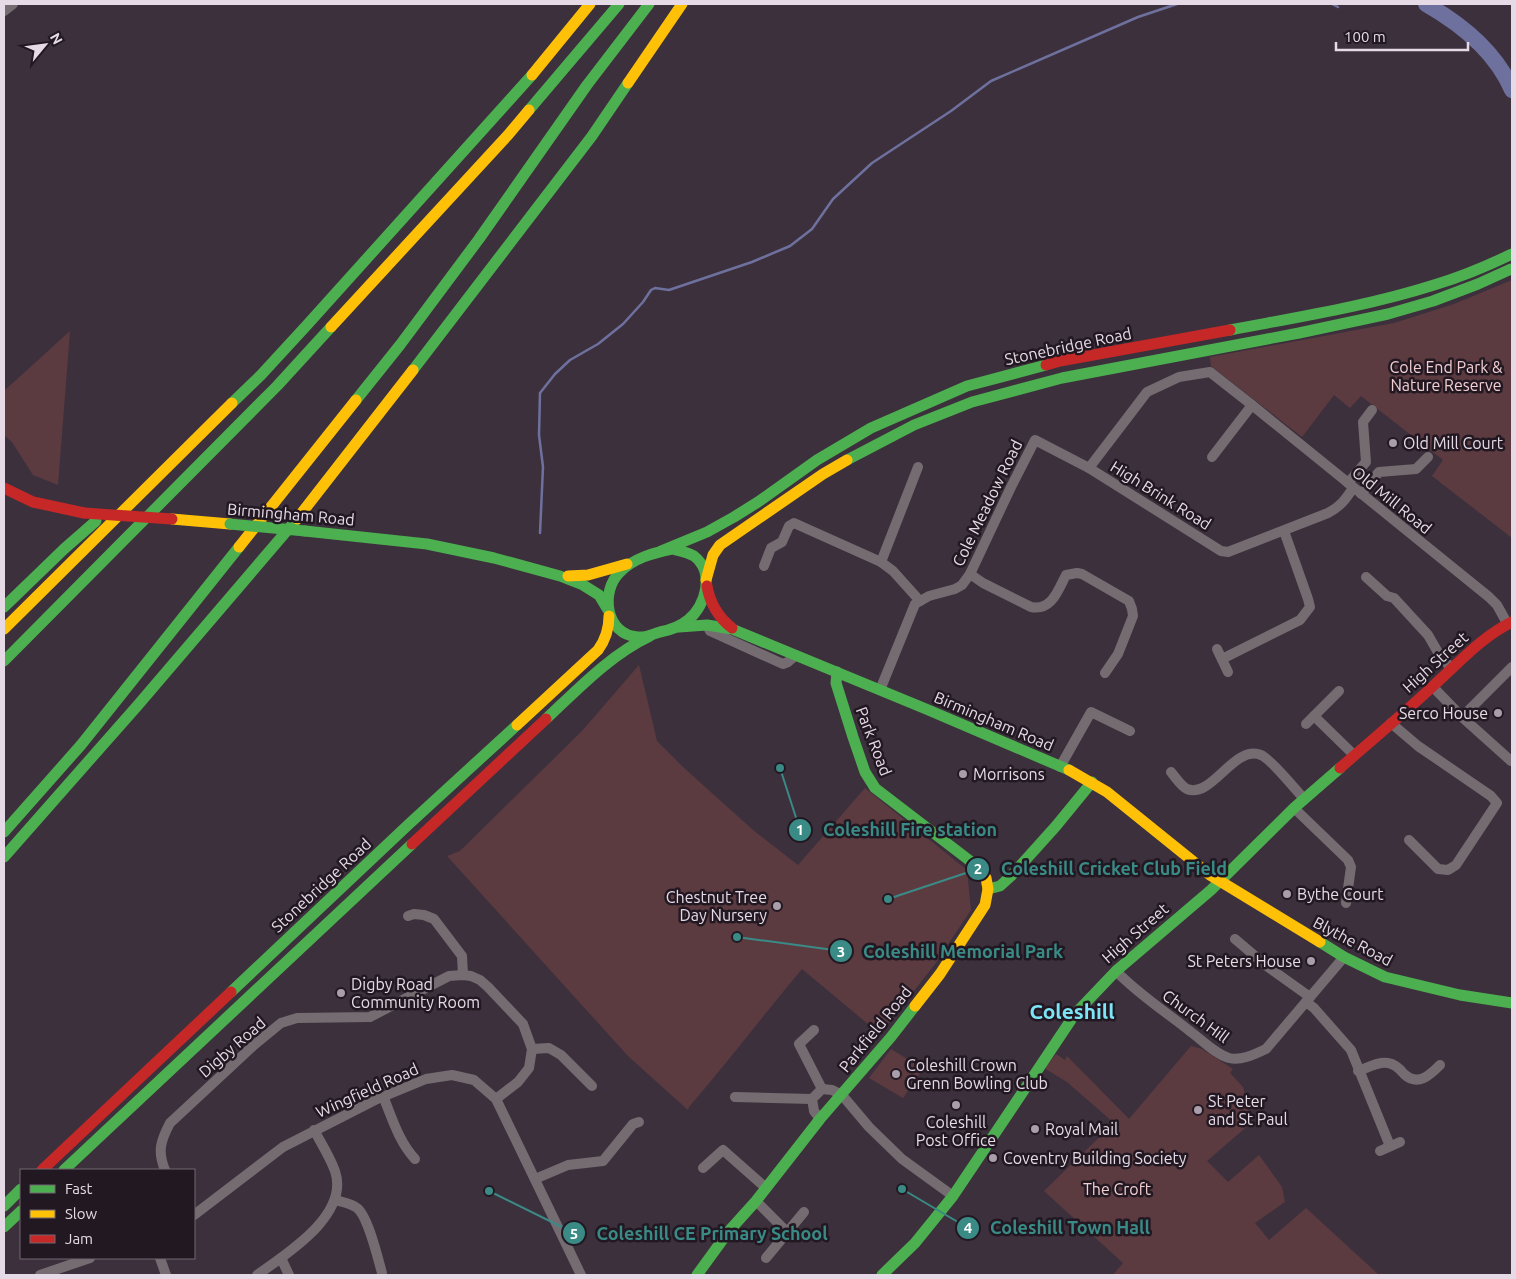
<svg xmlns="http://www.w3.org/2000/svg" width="1516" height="1279" font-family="Ubuntu,sans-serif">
  <rect width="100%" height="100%" fill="#3c303c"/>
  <g fill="#5c3b40">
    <path d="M1512 280V538L1432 476 1443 460 1361 396 1350 408 1334 395 1302 437 1211 366 1210 357 1394 323 1454 304Z"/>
    <path d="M70 331 58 485 33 475 12 442 4 435V391Z"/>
    <path d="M639 665 657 741 683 767 753 830 798 865 865 788 967 870 971 910 935 964 880 1034 802 969C764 1014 728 1062 689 1107L688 1110 628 1056 447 856 460 851 582 731Z"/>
    <path d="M1191 1046 1202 1049 1233 1069 1230 1073 1243 1087 1254 1124 1251 1123 1207 1161 1228 1182 1259 1155 1282 1187 1285 1202 1255 1223 1269 1240 1306 1208 1379 1275H1113L1123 1263 1044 1191 1114 1123 1067 1082 1044 1068 1056 1054 1065 1060 1067 1056 1129 1119Z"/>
    <path d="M891 1049 923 1069 903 1098 869 1078Z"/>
  </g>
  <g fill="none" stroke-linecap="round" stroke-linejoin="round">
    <g stroke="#6e719e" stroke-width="2.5">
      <path d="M1332 4 1338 7"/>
      <path d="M540 533 543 467 539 435 540 393 555 374 570 360 598 344 623 324 643 302 651 290 655 288 669 290 752 262 790 246 812 229 833 199 872 163 951 111 991 81 1138 17 1177 4"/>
    </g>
    <path stroke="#6e719e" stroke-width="16" d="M1426 4C1461 24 1496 52 1512 90"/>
    <g stroke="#756c72" stroke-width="10">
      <path d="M4 11 13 4"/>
      <path d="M1212 457 1252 405"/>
      <path d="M1089 468 1147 392 1179 377 1210 372 1252 405 1489 597 1497 605 1507 623"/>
      <path d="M1348 483 1366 462 1363 422 1372 410"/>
      <path d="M1361 494 1379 472 1416 469 1428 457"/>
      <path d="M881 562 918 467"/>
      <path d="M764 566 771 548 782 542 789 526 794 523 881 562 893 571 920 601"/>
      <path d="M970 574 983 583 1031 607C1052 611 1058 590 1066 575L1077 573 1082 574 1129 601 1132 609 1133 616 1118 654 1105 673"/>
      <path d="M1366 577 1387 596 1394 598 1428 635 1439 654 1451 668"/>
      <path d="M707 625 710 631 783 664 788 662 796 655"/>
      <path d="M1217 649 1228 672"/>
      <path d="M1222 659 1300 620 1310 607 1308 599 1284 531"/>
      <path d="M1433 687 1462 717 1511 761"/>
      <path d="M880 690 915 604 929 596 955 589 962 585 970 574 1011 487 1035 440 1089 468 1221 551 1228 552 1328 513C1340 507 1346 499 1353 488"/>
      <path d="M1314 716 1354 755"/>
      <path d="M1462 717 1512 667"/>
      <path d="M1391 723 1418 746 1491 796 1497 803 1456 865 1448 870 1438 869 1409 840"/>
      <path d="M1306 724 1339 691"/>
      <path d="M1060 767 1091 712 1130 731"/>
      <path d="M1171 772C1176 778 1181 786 1187 789 1212 799 1234 744 1261 755 1270 758 1296 790 1304 799"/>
      <path d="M1294 808 1348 860 1351 867 1346 903"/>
      <path d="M408 916 414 914 424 915 434 919 462 956 463 975"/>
      <path d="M1235 939 1268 967 1310 997"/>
      <path d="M1116 971C1138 994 1166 1012 1191 1032 1202 1040 1215 1054 1229 1058 1242 1061 1255 1054 1266 1049L1344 957"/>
      <path d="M1306 1002 1314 1008 1351 1050 1390 1146"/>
      <path d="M814 1030 799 1044 822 1089"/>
      <path d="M532 1049 549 1048 561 1055 592 1086"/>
      <path d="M1358 1071C1367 1068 1379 1061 1388 1063 1395 1064 1400 1069 1404 1074 1418 1087 1430 1075 1440 1065"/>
      <path d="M383 1096C392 1118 399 1142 415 1159"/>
      <path d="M735 1097 812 1099"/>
      <path d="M820 1119 814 1111 812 1099 822 1089 832 1090 842 1095 869 1127 902 1159 953 1196"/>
      <path d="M1380 1151 1400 1142"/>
      <path d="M703 1168 723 1150 766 1188"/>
      <path d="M165 1170C157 1151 161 1140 170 1123L253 1046 281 1023 297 1018 370 1017 449 976 463 975 471 976 480 980 488 987 523 1024 532 1049 529 1068 518 1082 496 1099"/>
      <path d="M535 1179 568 1165 603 1161 633 1124 639 1122"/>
      <path d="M335 1200C342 1202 351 1203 357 1208 368 1216 378 1259 382 1273"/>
      <path d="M756 1201 787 1232"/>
      <path d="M194 1215 283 1147 375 1100 426 1079 452 1075 474 1080 496 1099 581 1275"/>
      <path d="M160 1258 166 1275"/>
      <path d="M281 1258 289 1275"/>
      <path d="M766 1258 804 1212"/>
      <path d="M40 1275 90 1258"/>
      <path d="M257 1275C286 1254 350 1215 335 1171 330 1157 321 1143 314 1130"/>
    </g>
    <g stroke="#4caf50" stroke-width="11">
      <path d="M529 110 619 4"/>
      <path d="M1230 330C1298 317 1368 306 1434 285 1461 277 1487 266 1512 254"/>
      <path d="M413 370 592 136 628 83"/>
      <path d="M356 400 400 345 479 239 587 85 649 4"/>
      <path d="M232 403 261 375 307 325 532 75"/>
      <path d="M847 460 914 425 972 402 1062 378 1299 333 1388 314 1433 301 1478 284 1511 269"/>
      <path d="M305 531 427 544 494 558 560 576 583 585 599 595 608 610"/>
      <path d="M672 549C680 551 687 552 694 556 715 572 706 606 688 620 680 627 670 630 660 632 653 634 646 638 638 637 605 635 600 591 620 572 634 558 653 553 672 549Z"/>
      <path d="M661 551 707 532 734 517 758 502 817 460 871 428 967 386 1046 365"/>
      <path d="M4 607 64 549 96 521"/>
      <path d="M679 627 707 625 732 629 926 709 1069 770"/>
      <path d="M4 661 277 386 331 327"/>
      <path d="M837 672 836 683 853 737 865 772 875 788 978 867 982 873"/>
      <path d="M546 719C578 689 610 655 650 636"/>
      <path d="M4 832 81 745 239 547"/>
      <path d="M4 857 138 705 297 519"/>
      <path d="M988 889 1000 886 1011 876 1056 826 1092 782"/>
      <path d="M1320 942 1344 957 1385 977 1460 995 1512 1003"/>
      <path d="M231 992 409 824 517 725"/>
      <path d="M64 1170 412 844"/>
      <path d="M4 1206 21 1189"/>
      <path d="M4 1227 21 1211"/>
      <path d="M697 1275 729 1231 756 1201 820 1119 891 1037 915 1006"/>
      <path d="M882 1275 915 1243 953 1196 1075 1014 1116 971 1211 890 1294 808 1340 768"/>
    </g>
    <g stroke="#ffc107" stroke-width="11">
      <path d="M532 75 590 4"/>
      <path d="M628 83 682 4"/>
      <path d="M331 327 508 135 529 110"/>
      <path d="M172 519 230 524"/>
      <path d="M297 519 413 370"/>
      <path d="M239 547 356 400"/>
      <path d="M568 576 588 575 627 564"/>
      <path d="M706 580 713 555 720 545 823 474 847 460"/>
      <path d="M4 629 232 403"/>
      <path d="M517 725 598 650C606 639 609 629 609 616"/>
      <path d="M1069 770 1107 792 1210 875 1320 942"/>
      <path d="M915 1006 940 974 985 905 988 889 986 878 982 873"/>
    </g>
    <g stroke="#c62828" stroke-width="11">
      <path d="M1046 365 1060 361 1230 330"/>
      <path d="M4 488 33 502 84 513"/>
      <path d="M707 586C710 604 718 617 732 628"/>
      <path d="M1340 768C1371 741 1402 715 1432 687 1458 664 1481 637 1512 622"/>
      <path d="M412 844 546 719"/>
      <path d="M42 1170 231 992"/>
    </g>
    <path stroke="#4caf50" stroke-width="11" d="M230 524 305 531"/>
    <path stroke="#c62828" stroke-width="11" d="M84 513 172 519"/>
  </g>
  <g fill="#ab9eab" stroke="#221822" stroke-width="2">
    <circle cx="1393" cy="443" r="5"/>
    <circle cx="1498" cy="713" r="5"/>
    <circle cx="963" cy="774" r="5"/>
    <circle cx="1287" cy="894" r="5"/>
    <circle cx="777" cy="906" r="5"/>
    <circle cx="1311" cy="961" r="5"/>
    <circle cx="341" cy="993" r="5"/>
    <circle cx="896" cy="1074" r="5"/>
    <circle cx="956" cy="1105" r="5"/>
    <circle cx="1198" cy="1110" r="5"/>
    <circle cx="1035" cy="1129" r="5"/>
    <circle cx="993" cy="1158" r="5"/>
  </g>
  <g text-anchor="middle" stroke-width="5" stroke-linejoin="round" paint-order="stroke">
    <g font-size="16" fill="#e7dae7" stroke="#221822">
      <text transform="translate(1068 346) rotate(-12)" y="6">Stonebridge Road</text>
      <text transform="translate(1161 495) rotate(32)" y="6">High Brink Road</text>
      <text transform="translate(1392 500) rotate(39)" y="6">Old Mill Road</text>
      <text transform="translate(987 503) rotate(-64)" y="6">Cole Meadow Road</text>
      <text transform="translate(291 514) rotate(5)" y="6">Birmingham Road</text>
      <text transform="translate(1435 662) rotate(-42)" y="6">High Street</text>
      <text transform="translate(994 721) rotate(23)" y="6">Birmingham Road</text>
      <text transform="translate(874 741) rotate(69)" y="6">Park Road</text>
      <text transform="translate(321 885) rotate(-43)" y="6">Stonebridge Road</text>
      <text transform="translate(1135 933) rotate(-41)" y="6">High Street</text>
      <text transform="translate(1353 941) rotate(28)" y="6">Blythe Road</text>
      <text transform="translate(1196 1016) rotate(36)" y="6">Church Hill</text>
      <text transform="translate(875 1029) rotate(-51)" y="6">Parkfield Road</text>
      <text transform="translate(232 1047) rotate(-41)" y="6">Digby Road</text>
      <text transform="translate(367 1090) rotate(-24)" y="6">Wingfield Road</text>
    </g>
    <g font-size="16" fill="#f3ced1" stroke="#221822">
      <text x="1446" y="373">Cole End Park &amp;<tspan x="1446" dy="18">Nature Reserve</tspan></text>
      <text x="1117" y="1195">The Croft</text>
    </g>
    <g font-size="16" fill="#e7dae7" stroke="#221822" text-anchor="start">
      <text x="1403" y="449">Old Mill Court</text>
      <text x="1488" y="719" text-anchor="end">Serco House</text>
      <text x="973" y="780">Morrisons</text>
      <text x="1297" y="900">Bythe Court</text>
      <text x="767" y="903" text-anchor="end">Chestnut Tree<tspan x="767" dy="18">Day Nursery</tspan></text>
      <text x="1301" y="967" text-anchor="end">St Peters House</text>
      <text x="351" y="990">Digby Road<tspan x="351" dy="18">Community Room</tspan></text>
      <text x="906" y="1071">Coleshill Crown<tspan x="906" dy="18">Grenn Bowling Club</tspan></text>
      <text x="1208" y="1107">St Peter<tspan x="1208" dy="18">and St Paul</tspan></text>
      <text x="956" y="1128" text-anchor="middle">Coleshill<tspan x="956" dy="18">Post Office</tspan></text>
      <text x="1045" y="1135">Royal Mail</text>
      <text x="1003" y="1164">Coventry Building Society</text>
    </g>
    <g font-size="21" font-weight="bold" fill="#7de5f8" stroke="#221822">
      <text x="1072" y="1019">Coleshill</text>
    </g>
  </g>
  <path fill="none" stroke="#3a8a86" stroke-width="2" d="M780 768L800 830M888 899L978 869M737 937L841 951M902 1189L968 1228M489 1191L574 1233"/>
  <g fill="#3a8a86" stroke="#221822" stroke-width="2">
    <circle cx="780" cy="768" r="5"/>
    <circle cx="888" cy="899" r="5"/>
    <circle cx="737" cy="937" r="5"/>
    <circle cx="902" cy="1189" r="5"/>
    <circle cx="489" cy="1191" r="5"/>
    <circle cx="800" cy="830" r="12"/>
    <circle cx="978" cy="869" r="12"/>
    <circle cx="841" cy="951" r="12"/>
    <circle cx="968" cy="1228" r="12"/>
    <circle cx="574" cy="1233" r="12"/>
  </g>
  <g font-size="15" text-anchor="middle" font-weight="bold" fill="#fff">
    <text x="800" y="835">1</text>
    <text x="978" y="874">2</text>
    <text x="841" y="957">3</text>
    <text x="968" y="1233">4</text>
    <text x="574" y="1239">5</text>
  </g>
  <g font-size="18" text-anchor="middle" font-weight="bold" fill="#3a8a86" stroke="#221822" stroke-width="5" stroke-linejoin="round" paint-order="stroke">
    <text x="910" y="836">Coleshill Fire station</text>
    <text x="1114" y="875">Coleshill Cricket Club Field</text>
    <text x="963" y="958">Coleshill Memorial Park</text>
    <text x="1070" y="1234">Coleshill Town Hall</text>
    <text x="712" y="1240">Coleshill CE Primary School</text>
  </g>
  <rect width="1516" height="1279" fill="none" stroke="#e7dae7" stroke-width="10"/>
  <rect x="20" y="1169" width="175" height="90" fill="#221822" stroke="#716671"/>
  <rect x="30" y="1185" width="25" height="8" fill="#4caf50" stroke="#716671"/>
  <text x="65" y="1194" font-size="15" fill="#e7dae7">Fast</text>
  <rect x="30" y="1210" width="25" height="8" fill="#ffc107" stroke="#716671"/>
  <text x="65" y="1219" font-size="15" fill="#e7dae7">Slow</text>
  <rect x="30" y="1235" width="25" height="8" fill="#c62828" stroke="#716671"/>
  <text x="65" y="1244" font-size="15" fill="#e7dae7">Jam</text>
  <g transform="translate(45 45) rotate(61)" stroke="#221822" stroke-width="4" paint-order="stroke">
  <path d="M0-4L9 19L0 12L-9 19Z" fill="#e7dae7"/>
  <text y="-8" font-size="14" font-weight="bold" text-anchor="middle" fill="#e7dae7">N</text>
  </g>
  <path d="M1336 42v8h132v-8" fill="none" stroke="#e7dae7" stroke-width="2.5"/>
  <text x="1344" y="42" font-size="15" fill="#e7dae7" stroke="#221822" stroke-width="4" paint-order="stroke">100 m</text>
</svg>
